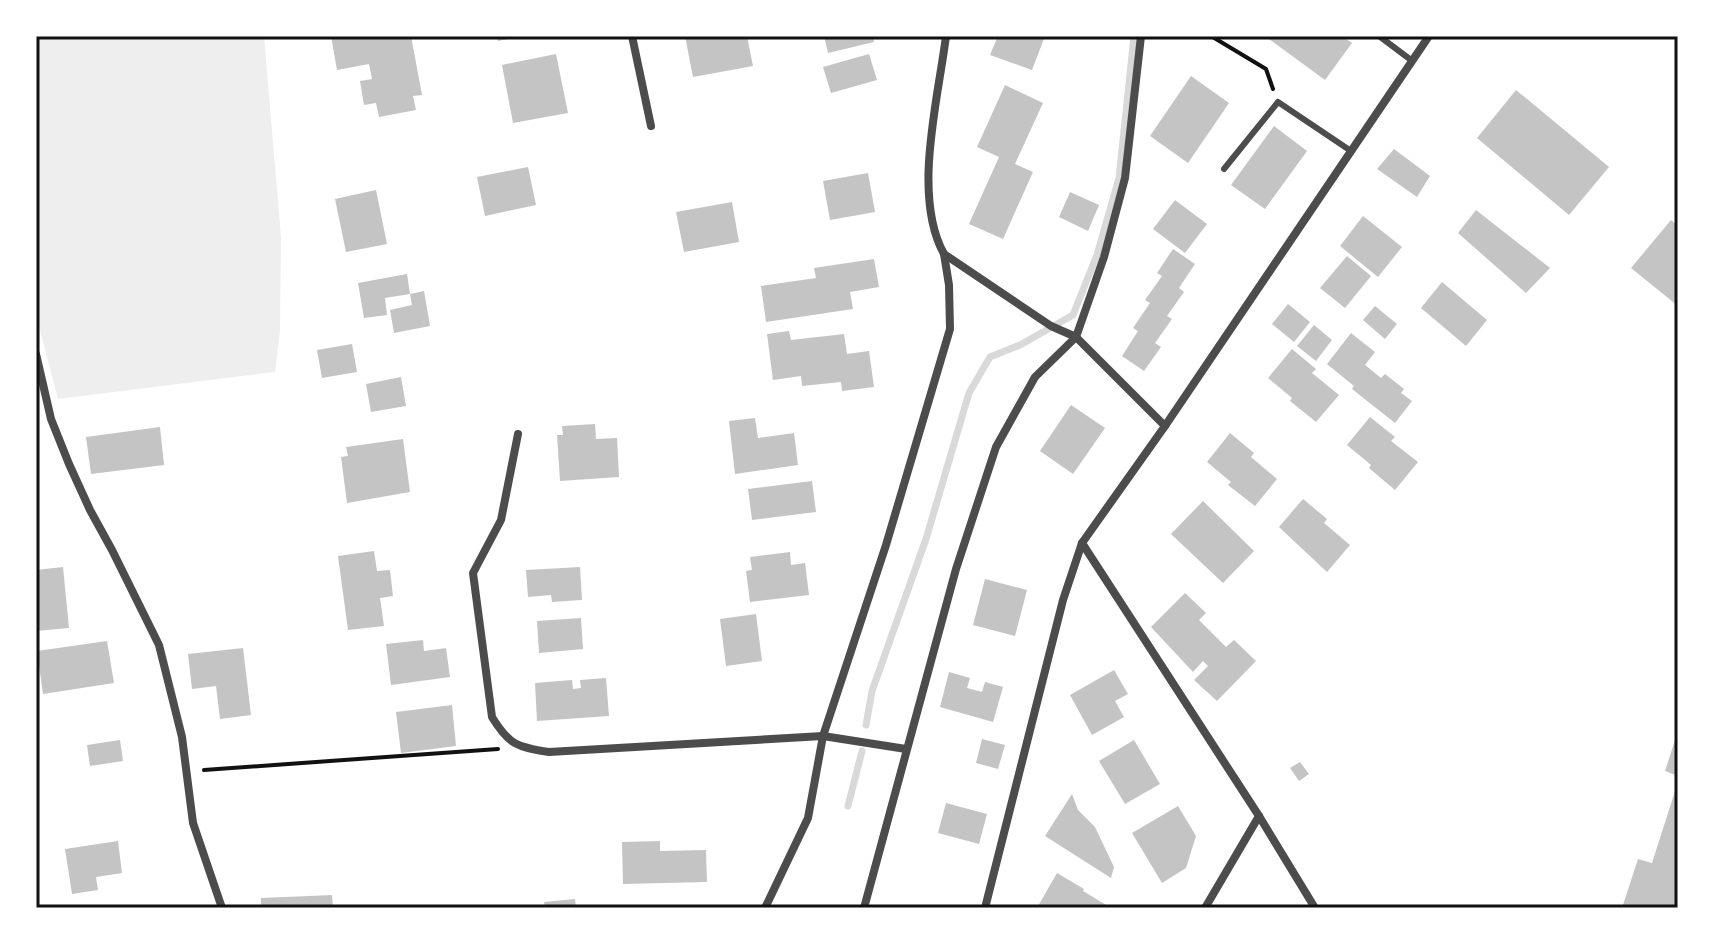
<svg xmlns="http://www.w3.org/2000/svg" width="1714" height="944" font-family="'Titillium Web',sans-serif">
  <rect width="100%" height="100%" fill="#fff"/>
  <path fill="#eee" d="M36 36H264L281 237 280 331 275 372 58 399 36 315Z"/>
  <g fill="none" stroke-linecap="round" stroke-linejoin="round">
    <g stroke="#d9d9d9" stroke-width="7">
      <path d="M866 725 872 691 926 539 969 393 990 357 1020 345 1073 315 1097 255 1119 178 1134 36"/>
      <path d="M848 806 862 751"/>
    </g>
  </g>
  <g fill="#c4c4c4">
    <path d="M331 36H411L422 95 413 96 416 110 379 117 376 103 364 105 360 81 372 79 369 64 337 70Z"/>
    <path d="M497 36H518V37L498 41Z"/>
    <path d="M685 36H747L753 66 693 77Z"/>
    <path d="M824 36H873L874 42 828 53Z"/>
    <path d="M998 36H1045L1032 70 990 55Z"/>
    <path d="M1265 36H1342L1352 43 1325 80Z"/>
    <path d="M556 54 568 113 513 123 502 65Z"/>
    <path d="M869 54 877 80 831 93 823 67Z"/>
    <path d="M1191 76 1229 103 1188 163 1150 136Z"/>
    <path d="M1005 85 1043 103 1015 164 1033 172 1003 239 969 224 999 157 977 147Z"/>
    <path d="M1516 90 1609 167 1569 215 1477 138Z"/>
    <path d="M1274 126 1307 151 1265 209 1231 185Z"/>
    <path d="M1394 149 1430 176 1417 197 1377 169Z"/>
    <path d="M528 167 536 205 485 216 477 177Z"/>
    <path d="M868 173 875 212 830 220 823 181Z"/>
    <path d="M376 190 387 244 346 252 335 199Z"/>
    <path d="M1070 192 1099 205 1088 231 1059 217Z"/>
    <path d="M1175 200 1207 224 1185 253 1153 229Z"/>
    <path d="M732 202 739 242 684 252 676 212Z"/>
    <path d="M1476 210 1550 268 1526 293 1458 233Z"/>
    <path d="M1363 216 1402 247 1378 277 1340 246Z"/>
    <path d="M1671 220 1678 226V306L1631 268Z"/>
    <path d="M1173 249 1195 264 1179 288 1184 292 1167 316 1172 319 1155 343 1161 347 1144 371 1122 356 1138 331 1133 328 1150 303 1145 300 1162 276 1157 273Z"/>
    <path d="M1347 256 1371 276 1345 308 1320 288Z"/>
    <path d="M874 259 879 287 850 292 853 309 766 322 761 286 816 278 814 268Z"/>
    <path d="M407 274 410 294 385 298 387 315 364 318 358 283Z"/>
    <path d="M1442 282 1487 320 1466 346 1421 308Z"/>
    <path d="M424 291 430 326 394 333 390 310 412 305 410 294Z"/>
    <path d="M1288 304 1310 322 1294 342 1272 324Z"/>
    <path d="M1375 306 1397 324 1385 339 1363 320Z"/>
    <path d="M1314 325 1332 340 1316 361 1297 346Z"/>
    <path d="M789 331 791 340 844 334 847 354 869 351 874 387 842 391 841 382 802 386 801 376 773 380 767 334Z"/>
    <path d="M1351 333 1375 352 1365 365 1381 378 1385 374 1404 389 1401 393 1412 401 1395 423 1352 389 1354 386 1327 364Z"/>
    <path d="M352 344 357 372 322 378 317 350Z"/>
    <path d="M1292 349 1316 369 1312 373 1339 395 1316 422 1290 401 1292 398 1268 378Z"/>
    <path d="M401 377 406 406 371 412 366 384Z"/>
    <path d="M1071 405 1105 428 1073 474 1040 451Z"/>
    <path d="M1370 417 1395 437 1391 441 1418 462 1395 490 1369 468 1371 465 1347 445Z"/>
    <path d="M755 418 758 438 794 433 798 465 735 474 729 421Z"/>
    <path d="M595 424 596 439 617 438 619 477 560 481 557 435H563L562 426Z"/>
    <path d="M160 427 164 465 91 474 86 437Z"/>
    <path d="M1230 433 1254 453 1251 457 1277 479 1255 506 1228 485 1231 482 1207 462Z"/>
    <path d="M403 439 410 492 347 503 341 457 348 456 346 447Z"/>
    <path d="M812 481 816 512 752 520 748 489Z"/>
    <path d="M1303 499 1327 519 1324 523 1350 545 1327 572 1279 527Z"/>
    <path d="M1203 501 1254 551 1223 583 1171 534Z"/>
    <path d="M374 551 377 571 390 570 393 596 380 598 384 626 348 630 338 556Z"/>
    <path d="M790 552 791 565 805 563 809 595 750 602 746 571 752 570 750 557Z"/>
    <path d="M63 567 69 628 36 631V570Z"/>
    <path d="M580 567 582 600 552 602 551 595 528 597 526 570Z"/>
    <path d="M985 579 1027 590 1015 636 973 625Z"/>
    <path d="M1185 593 1206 613 1199 620 1226 647 1234 640 1256 661 1217 701 1194 680 1208 666 1203 661 1193 672 1151 627Z"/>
    <path d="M756 614 762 661 726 666 720 619Z"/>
    <path d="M581 618 583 649 539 653 537 621Z"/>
    <path d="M423 640 424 651 446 648 450 677 391 685 386 644Z"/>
    <path d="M107 641 114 683 43 694 37 651Z"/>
    <path d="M243 648 251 715 220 719 216 686 192 689 188 654Z"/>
    <path d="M1114 670 1128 694 1115 701 1124 717 1092 735 1070 695Z"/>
    <path d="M949 672 970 678 967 688 982 692 985 682 1003 687 993 722 940 707Z"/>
    <path d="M606 678 609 716 537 721 535 683 572 680 573 689 581 688 580 680Z"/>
    <path d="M452 705 456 746 401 753 396 712Z"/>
    <path d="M1677 734H1678V776L1665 771Z"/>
    <path d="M982 739 1005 745 998 769 976 763Z"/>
    <path d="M120 740 123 761 90 766 87 745Z"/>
    <path d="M1134 740 1160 784 1125 804 1099 761Z"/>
    <path d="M1300 762 1309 774 1299 781 1290 768Z"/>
    <path d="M1677 785 1678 908H1622L1638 859 1652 863Z"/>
    <path d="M1072 794 1078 810 1095 827 1114 867 1111 878 1045 836Z"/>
    <path d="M946 803 987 814 979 844 938 833Z"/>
    <path d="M1178 806 1196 836 1186 868 1162 883 1132 833Z"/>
    <path d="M118 841 122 873 96 877 98 890 72 894 65 849Z"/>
    <path d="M660 841V851L706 850 707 882 623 884 622 842Z"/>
    <path d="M1057 873 1084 889 1083 891 1111 908H1037Z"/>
    <path d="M332 895 333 908H261V898Z"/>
    <path d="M575 899 576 908H545L544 902Z"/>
  </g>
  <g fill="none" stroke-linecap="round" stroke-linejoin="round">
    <g stroke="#111" stroke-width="4">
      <path d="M1211 36 1266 69 1273 89"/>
      <path d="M204 770 498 749"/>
    </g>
    <g stroke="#4c4c4c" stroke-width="6">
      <path d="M1379 36 1411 60"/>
      <path d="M1224 169 1278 102 1351 151"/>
    </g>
    <g stroke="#4c4c4c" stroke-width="8">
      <path d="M632 36 651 126"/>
      <path d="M946 36C938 100 912 196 944 254L1051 326 1076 337 1165 426"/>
      <path d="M36 354 51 419 69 464 90 510 112 550 159 645 182 737 193 823 222 908"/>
      <path d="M518 434 501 520 473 573 492 717C509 745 517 747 549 752L823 736 906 749"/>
      <path d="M1082 543 1259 816 1315 908"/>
      <path d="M765 908 808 818 823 736 886 545 950 329 949 285 944 254"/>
      <path d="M864 908 956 569 996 447 1035 377 1076 337 1104 257 1125 178 1141 36"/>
      <path d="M985 908 1063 600 1082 543 1165 426 1429 36"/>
      <path d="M1205 908 1259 816"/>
    </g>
  </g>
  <rect width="1714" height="944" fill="none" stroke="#ffffff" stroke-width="76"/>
  <rect x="38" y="38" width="1638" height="868" fill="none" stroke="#111" stroke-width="3"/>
</svg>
